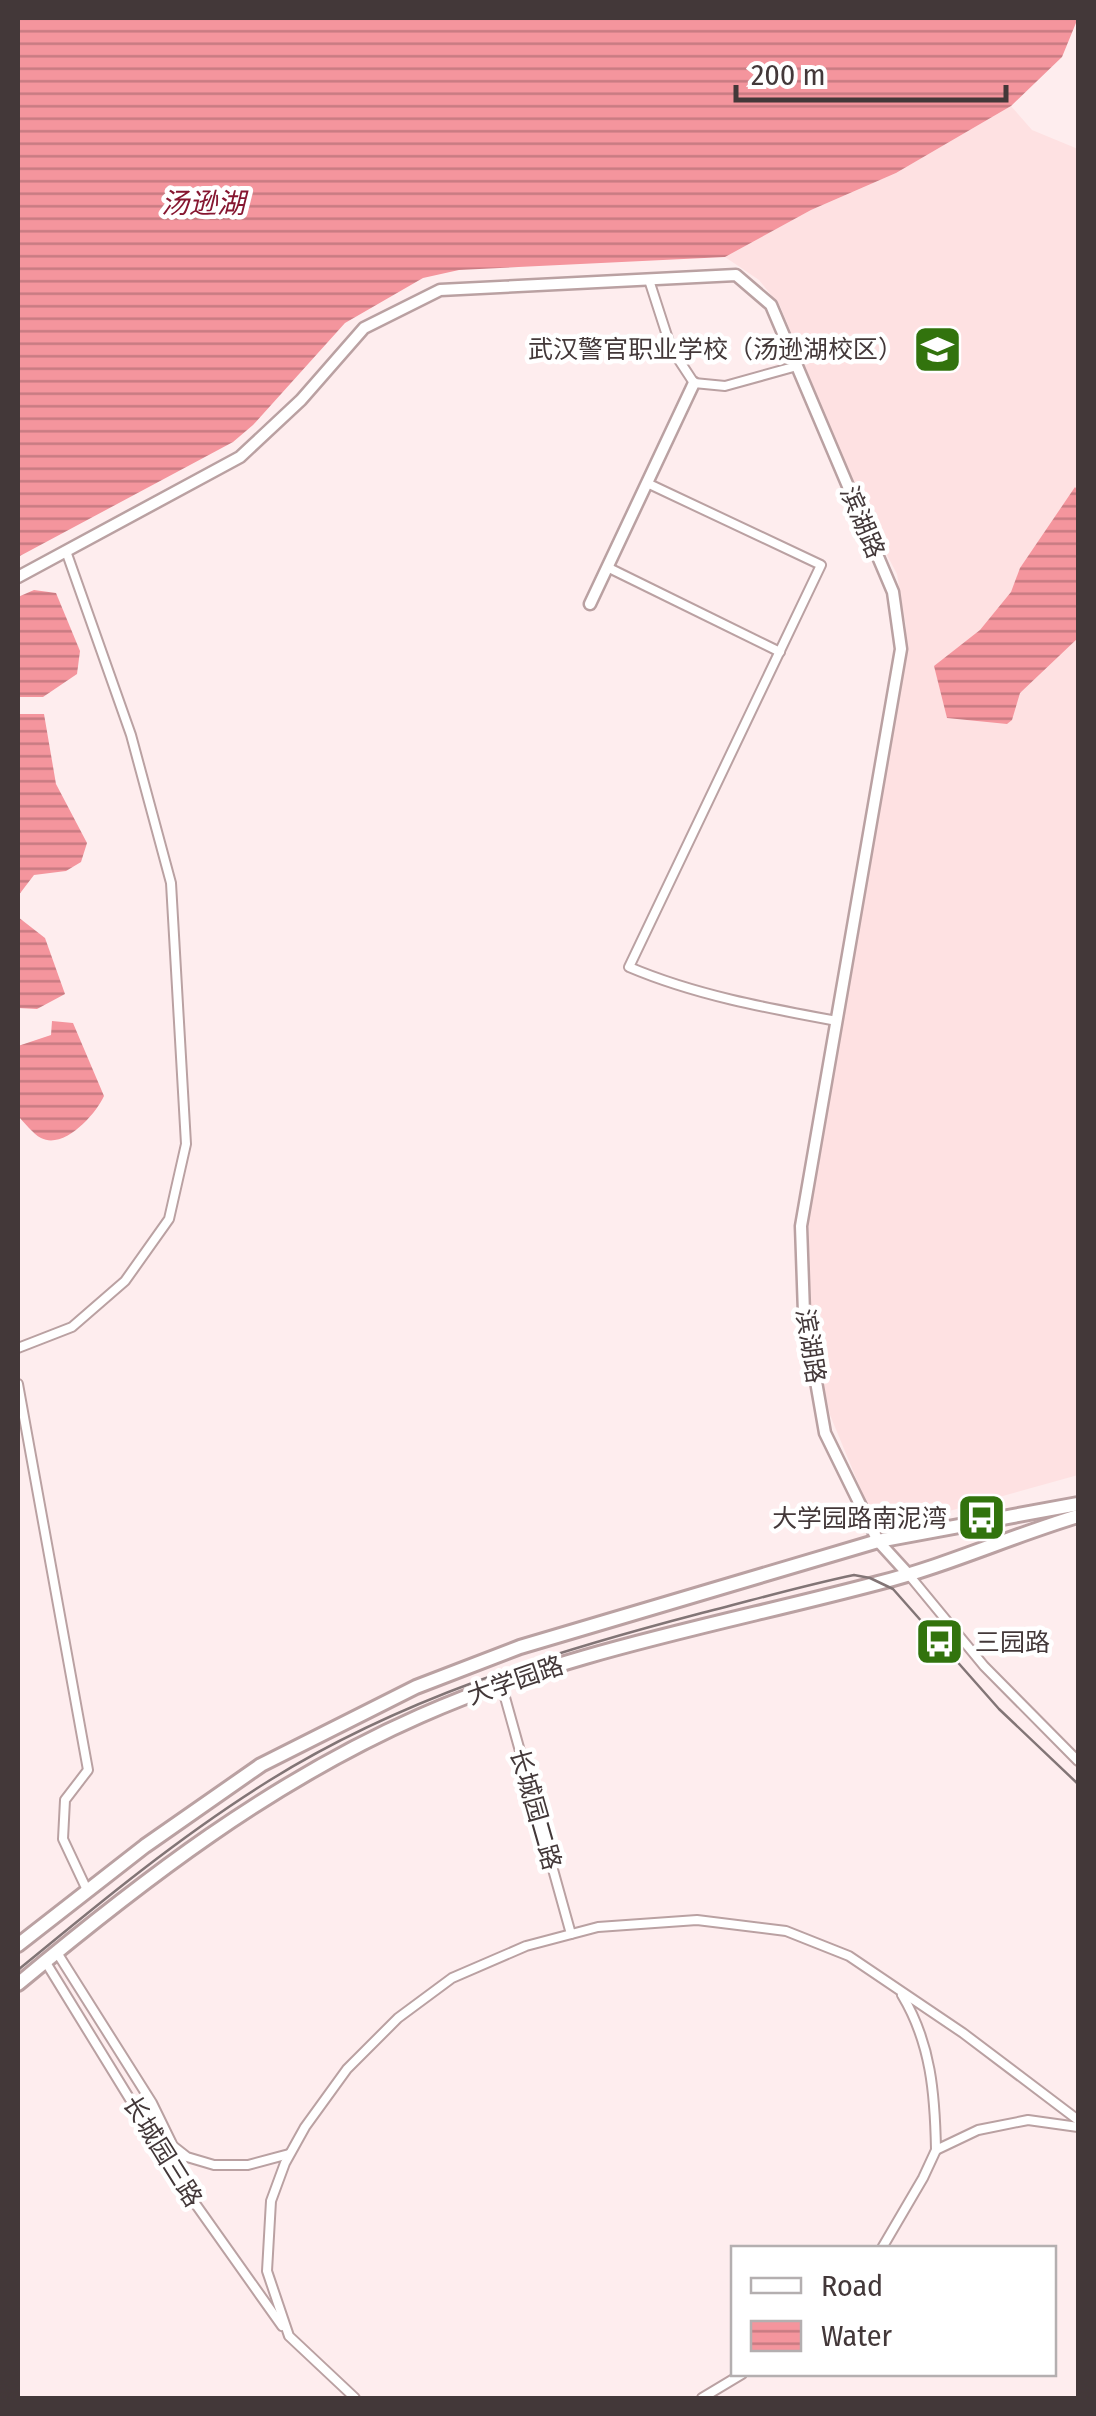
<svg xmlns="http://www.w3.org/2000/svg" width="1096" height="2416" font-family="'Fira Sans Condensed','Noto Sans SC',sans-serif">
  <defs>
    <pattern id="water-rules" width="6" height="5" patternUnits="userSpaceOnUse" patternTransform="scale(2.5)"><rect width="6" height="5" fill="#f4959d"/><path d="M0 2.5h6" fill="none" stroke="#c77b81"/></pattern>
  </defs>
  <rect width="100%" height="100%" fill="#feedee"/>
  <path fill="#fee1e2" d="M1011 106 1032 130 1078 149V1475L878 1531 830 1415 811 1323 808 1210 877 821 906 627 897 574 869 521 780 306 759 280 725 257 811 210 896 173Z"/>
  <g fill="url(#water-rules)">
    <path d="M18 18H1078L1062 57 1011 106 896 173 811 210 725 257 459 270 423 278 345 323 253 425 233 442 18 557Z"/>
    <path d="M1075 487 1078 491V638L1020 693 1012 720 1007 724 947 718 934 666 980 630 1011 592 1020 568Z"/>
    <path d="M34 590 56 593 80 651 77 674 43 697H18V597Z"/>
    <path d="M18 714H44L56 784 87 843 81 862 66 871 34 875 18 896Z"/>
    <path d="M18 917 45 938 65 994 37 1009 18 1008Z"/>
    <path d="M52 1021 73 1023 104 1096C96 1114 64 1150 41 1138 33 1134 24 1122 18 1116V1046L51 1035Z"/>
  </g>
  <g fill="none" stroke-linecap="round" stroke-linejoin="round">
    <defs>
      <g id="minor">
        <path d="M649 280 671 348 694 383 725 386 797 366"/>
        <path d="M647 483 821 565 629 967C695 995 766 1008 837 1021"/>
        <path d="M607 567 780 652"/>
        <path d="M18 1348 72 1327 125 1281 169 1219 186 1144 171 883 131 735 66 551"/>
        <path d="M18 1384 88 1770 65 1800 63 1839 87 1890"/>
        <path d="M909 1575 984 1666 1078 1761"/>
        <path d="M501 1683 571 1934"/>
        <path d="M56 1951 152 2103 173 2146 187 2157 214 2165H248L289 2154"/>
        <path d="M45 1961 187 2192 282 2326"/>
        <path d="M902 1995C931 2043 935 2094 936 2150L978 2130 1028 2120 1078 2127"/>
        <path d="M882 2248 923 2178 936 2150"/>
        <path d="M355 2398 289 2336 267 2271 271 2201 285 2163 305 2127 347 2069 398 2018 452 1978 526 1946 598 1927 697 1920 786 1931 849 1956 963 2033 1078 2120"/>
        <path d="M702 2398 742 2374"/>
      </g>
      <g id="tertiary">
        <path d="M18 577 240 457 301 400 364 328 440 290 736 275 771 305 893 592 901 649 801 1226 804 1313 825 1433 878 1541 909 1575"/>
        <path d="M590 604 694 383"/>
      </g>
      <g id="primary">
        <path d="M18 1945 145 1846 261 1765 416 1687 520 1647 878 1541 1078 1504"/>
        <path d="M18 1984C143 1880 270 1782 420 1716 566 1651 723 1624 878 1583 946 1566 1011 1536 1078 1516"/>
      </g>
    </defs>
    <use href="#minor" stroke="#baa1a2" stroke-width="12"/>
    <use href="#tertiary" stroke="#baa1a2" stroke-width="15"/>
    <use href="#primary" stroke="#baa1a2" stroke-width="18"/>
    <use href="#minor" stroke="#fff" stroke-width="8"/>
    <use href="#tertiary" stroke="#fff" stroke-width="10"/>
    <use href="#primary" stroke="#fff" stroke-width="12"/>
    <path stroke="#827576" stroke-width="2.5" d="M18 1970C98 1904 179 1837 267 1782 399 1699 549 1653 698 1614 750 1601 801 1586 854 1575L870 1578 893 1589 999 1709 1078 1784"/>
  </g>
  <defs>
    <symbol id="university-square" viewBox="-11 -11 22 22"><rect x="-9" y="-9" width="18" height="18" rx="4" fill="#32730d" stroke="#fff"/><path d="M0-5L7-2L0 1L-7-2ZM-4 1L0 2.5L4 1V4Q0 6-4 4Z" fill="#fff"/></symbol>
    <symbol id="bus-square" viewBox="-11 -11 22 22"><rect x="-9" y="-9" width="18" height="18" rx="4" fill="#32730d" stroke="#fff"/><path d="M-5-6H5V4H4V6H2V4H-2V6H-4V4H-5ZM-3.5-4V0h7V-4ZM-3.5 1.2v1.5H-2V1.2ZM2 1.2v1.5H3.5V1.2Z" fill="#fff"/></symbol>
  </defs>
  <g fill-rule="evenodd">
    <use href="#university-square" x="910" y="322" width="55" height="55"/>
    <use href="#bus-square" x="954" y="1490" width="55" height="55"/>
    <use href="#bus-square" x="912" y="1614" width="55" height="55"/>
  </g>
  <g text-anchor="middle" stroke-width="9" stroke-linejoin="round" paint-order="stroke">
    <g font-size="25" fill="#433839" stroke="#fff" text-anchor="end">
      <text x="903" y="358">武汉警官职业学校（汤逊湖校区）</text>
      <text x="947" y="1527">大学园路南泥湾</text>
      <text x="975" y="1651" text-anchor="start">三园路</text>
    </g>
    <g font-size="25" fill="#433839" stroke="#fff">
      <text transform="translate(863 522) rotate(67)" y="9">滨湖路</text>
      <text transform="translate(811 1346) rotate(81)" y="9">滨湖路</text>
      <text transform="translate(515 1680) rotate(-19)" y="9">大学园路</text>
      <text transform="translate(536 1809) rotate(74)" y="9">长城园二路</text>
      <text transform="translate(163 2151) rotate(58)" y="9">长城园三路</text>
    </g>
    <g font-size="28" font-style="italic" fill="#861630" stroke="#fff">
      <text x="203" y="213">汤逊湖</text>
    </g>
  </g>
  <rect width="1096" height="2416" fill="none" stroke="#433839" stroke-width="40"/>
  <rect x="731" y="2246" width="325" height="130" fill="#ffffff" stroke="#b4afb0" stroke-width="2.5"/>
  <rect x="751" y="2278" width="50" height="15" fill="#ffffff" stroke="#b4afb0" stroke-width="2.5"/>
  <text x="821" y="2296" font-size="30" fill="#433839">Road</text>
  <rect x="751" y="2321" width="50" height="30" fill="url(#water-rules)" stroke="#b4afb0" stroke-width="2.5"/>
  <text x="821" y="2346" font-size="30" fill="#433839">Water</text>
  <path d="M736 85v15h270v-15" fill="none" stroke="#433839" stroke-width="5"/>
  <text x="751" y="85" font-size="30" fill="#433839" stroke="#ffffff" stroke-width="8" paint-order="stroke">200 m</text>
</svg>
